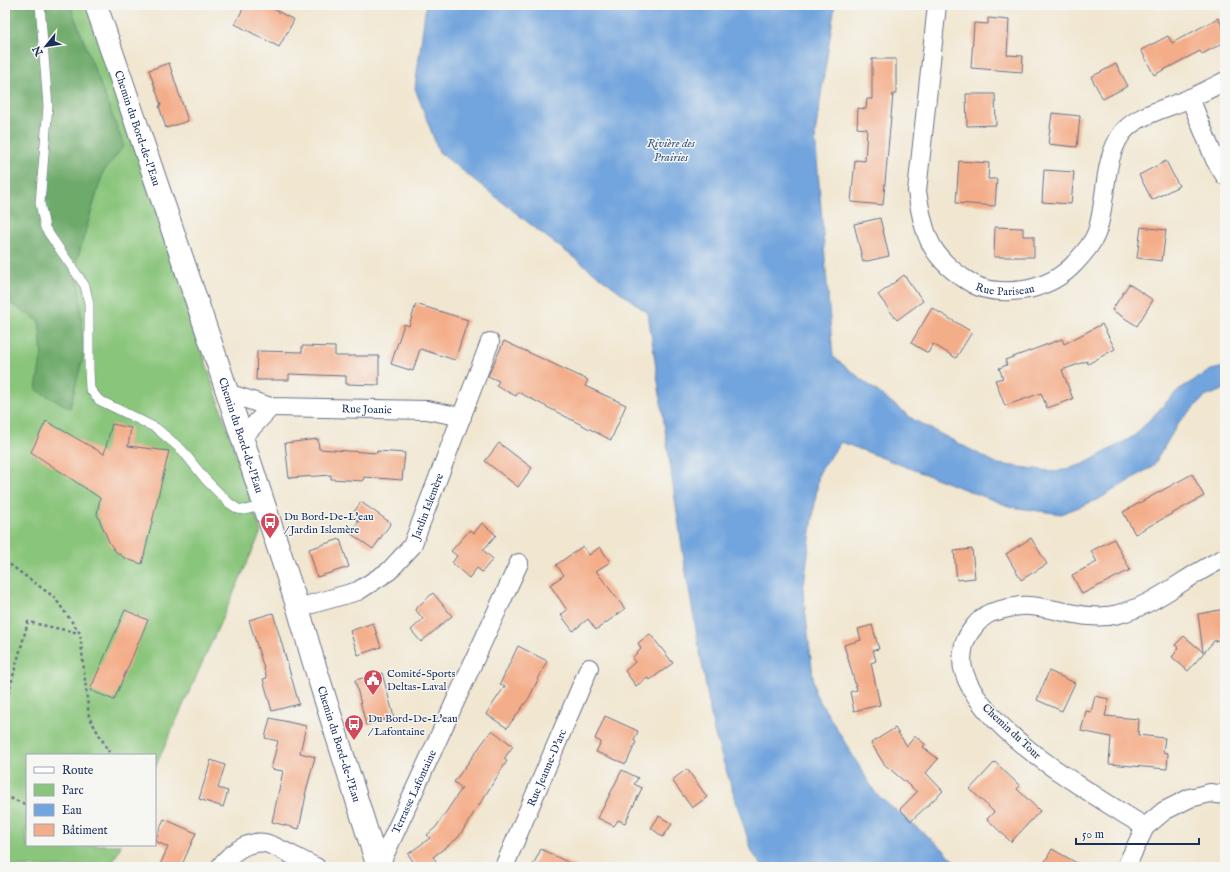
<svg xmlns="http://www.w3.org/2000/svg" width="1230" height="872" font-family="'IM FELL English',serif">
  <rect width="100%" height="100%" fill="#f6f6f2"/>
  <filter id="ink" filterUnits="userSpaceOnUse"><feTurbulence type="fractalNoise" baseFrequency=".025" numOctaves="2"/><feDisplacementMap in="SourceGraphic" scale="8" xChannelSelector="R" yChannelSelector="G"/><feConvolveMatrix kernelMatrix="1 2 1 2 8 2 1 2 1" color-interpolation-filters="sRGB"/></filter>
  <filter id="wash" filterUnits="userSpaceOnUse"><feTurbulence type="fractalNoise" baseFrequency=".012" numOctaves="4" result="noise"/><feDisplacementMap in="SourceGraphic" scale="16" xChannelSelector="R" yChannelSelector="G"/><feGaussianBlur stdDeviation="0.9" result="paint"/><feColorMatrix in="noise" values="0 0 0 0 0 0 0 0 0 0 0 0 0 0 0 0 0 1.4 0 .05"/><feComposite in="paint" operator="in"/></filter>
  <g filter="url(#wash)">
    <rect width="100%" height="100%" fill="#f1e7d1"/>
    <path fill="#89c57a" stroke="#527a6c" d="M5 5H89L261 532 155 768V755H27V845H121L111 867H5Z"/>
    <path fill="#6eaa6a" stroke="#446c64" d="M5 5H70L124 146 103 172 77 260 84 353 70 408 36 390 42 353 39 321 11 304 5 278Z"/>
    <path fill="#72a4dd" stroke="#466a9e" d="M426 5H835L815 134 833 357 914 420 998 464 1056 472 1084 464 1134 436 1178 390 1211 370 1225 367V389L1205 397 1179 422 1153 466 1099 499 1061 514 1011 507 841 442 819 473 803 591 815 693 876 794 944 850 961 867H763L752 852 714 732 685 567 648 313 544 235 439 152 415 88Z"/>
    <g id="blocks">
      <g fill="#f4ad89">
        <path d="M245 5H266L294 20 279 47 235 24Z"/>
        <path d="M988 18 1009 20 1007 55 1023 56 1022 72 971 68 974 23 988 24Z"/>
        <path d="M1218 18 1225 31V42L1202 54 1200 51 1154 75 1141 50 1168 36 1172 43Z"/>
        <path d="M872 59H896V94H893L883 205 851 202 855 160 865 161 867 129 857 128 858 108 866 109 867 99H872Z"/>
        <path d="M169 63 188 121 166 128 159 106 161 105 149 70Z"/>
        <path d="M1116 64 1128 86 1103 99 1091 77Z"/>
        <path d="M966 94H995L996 125 967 126Z"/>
        <path d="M1052 113 1080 116 1077 147 1048 144Z"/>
        <path d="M959 161 989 163 988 179H997L995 206 956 203Z"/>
        <path d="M1166 161 1179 186 1152 200 1139 175Z"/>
        <path d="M1044 170 1074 172 1071 204 1042 202Z"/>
        <path d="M880 218 889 256 863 262 854 224Z"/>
        <path d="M995 227 1023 228V236H1034V257H994Z"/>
        <path d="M1141 227 1166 230 1162 261 1137 258Z"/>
        <path d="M904 275 923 301 897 320 878 295Z"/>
        <path d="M1129 284 1153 300 1137 326 1112 310Z"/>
        <path d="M416 304 468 320 455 360 420 349 413 371 391 364 404 324 409 326Z"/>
        <path d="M932 308 972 332 956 358 933 344 928 353 911 343Z"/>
        <path d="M1102 324 1115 349 1088 364 1087 361 1062 370 1073 399 1047 408 1041 393 1005 406 995 380 1003 378 999 368 1007 365 1005 360 1062 339 1064 344Z"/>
        <path d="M504 341 588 380 585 386 626 405 611 440 518 392 516 396 496 386 499 381 488 376Z"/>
        <path d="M302 346 335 347V356H379V385L346 384V376L289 374V380H256L257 351 302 352Z"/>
        <path d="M46 421 104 454 112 424 131 428 128 446 169 451 142 564 126 559 115 551 109 542 97 514 100 498 31 452Z"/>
        <path d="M318 439 319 449 377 453V451L405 453 402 480 364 477 363 481 331 479V475L289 478 285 443Z"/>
        <path d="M499 443 532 468 518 487 485 461Z"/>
        <path d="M1192 474 1204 496 1135 534 1123 512Z"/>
        <path d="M361 502 391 523 373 549 350 533 359 521 351 516Z"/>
        <path d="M482 523 496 535 483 550 493 559 482 572 477 568 469 578 452 563 457 556 451 551 470 530 474 533Z"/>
        <path d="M1031 538 1047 564 1021 580 1006 554Z"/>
        <path d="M340 539 349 567 317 577 309 549Z"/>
        <path d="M1114 539 1130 570 1082 594 1072 575 1097 562 1091 551Z"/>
        <path d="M583 546 589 555 600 547 610 562 596 571 625 609 596 630 588 619 573 631 561 615 567 610 550 585 564 575 556 565Z"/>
        <path d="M972 549 975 578 957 580 954 551Z"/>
        <path d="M433 593 452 616 421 642 411 630 423 619 415 609Z"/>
        <path d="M1225 609V639L1214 641 1188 671 1172 657 1179 648 1175 645 1184 636 1203 652 1198 614Z"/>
        <path d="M125 610 148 620 114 700 90 690Z"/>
        <path d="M273 613 299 704 272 711 263 679 267 678 249 620Z"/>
        <path d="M373 623 381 647 358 655 350 631Z"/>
        <path d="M872 625 879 649 873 650 876 661 871 663 880 705 854 711 850 692 857 690 844 645 861 640 858 629Z"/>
        <path d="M650 634 673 663 650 680 647 678 636 686 625 671 635 662 632 658 641 649 638 643Z"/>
        <path d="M518 646 547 661 529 698 507 728 486 714 505 686 500 684Z"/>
        <path d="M1049 671 1075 683 1062 711 1037 700Z"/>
        <path d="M382 673 394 717 366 725 355 680Z"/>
        <path d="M1095 696 1109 699 1105 716 1139 719 1138 735 1165 738 1163 752 1168 753 1167 769 1109 764 1111 737 1081 731 1086 711 1091 712Z"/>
        <path d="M605 716 638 731 634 741 636 742 626 764 596 752 601 742 595 739Z"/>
        <path d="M270 718 306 726 300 753 315 757 305 795H306L299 829 272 822 283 771 271 769 278 741 265 738Z"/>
        <path d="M895 728 907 746 915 736 925 744 923 747 938 759 926 773 943 791 911 821 900 809 917 792 884 764 871 743Z"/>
        <path d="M492 730 513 746 504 759 507 761 458 838 433 857 436 861 428 867H417L408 854 430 838 427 835 436 827 462 788 454 782Z"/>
        <path d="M211 760 225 765 218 788 228 791 223 807 199 799Z"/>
        <path d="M995 762 1020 786 1017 789 1040 811 1011 842 987 819 994 812 970 789Z"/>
        <path d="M687 769 707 797 692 808 672 780Z"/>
        <path d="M622 770 638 778 634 784 642 788 625 823 618 820 614 826 598 818Z"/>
        <path d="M659 816 672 824 663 837 651 828Z"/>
        <path d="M164 819 196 833 181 867H159L168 847 155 841Z"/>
        <path d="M541 849 577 867H532Z"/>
        <path d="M1052 849 1084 867H1042Z"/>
      </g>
    </g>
  </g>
  <g filter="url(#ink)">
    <use href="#blocks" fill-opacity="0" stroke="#666f86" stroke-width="1"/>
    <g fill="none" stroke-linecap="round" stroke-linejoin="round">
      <defs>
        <path id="service" d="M40 5 48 106 40 203 45 228 85 286 89 304V370L90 389 99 400 156 428 182 450 206 480 229 503 238 509 245 510 264 505"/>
        <g id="minor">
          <path id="s1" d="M937 5 917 191C924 237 931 260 973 284 988 293 1013 292 1029 289 1046 285 1063 276 1075 263 1084 253 1095 241 1098 228 1107 197 1103 158 1123 132 1138 114 1169 108 1190 98 1202 93 1213 87 1225 81"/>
          <path d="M1190 98 1215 160 1225 176"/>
          <path id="s2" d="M227 393 271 407 427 410 462 417"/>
          <path d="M242 438 271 407"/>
          <path id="s3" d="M298 608 358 591 389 571 412 546 490 342"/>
          <path d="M1145 827C1093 794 983 733 964 672 961 664 962 654 964 645 967 634 979 618 990 613 1002 609 1016 605 1029 606 1059 608 1088 622 1119 614 1158 604 1188 574 1225 558"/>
          <path d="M220 867C229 854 248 840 265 843 275 845 304 862 316 867"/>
          <path id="s4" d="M379 867 519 563"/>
          <path id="s5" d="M504 867 589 668"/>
          <path d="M1126 867 1145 827 1164 811 1190 798 1210 793 1225 795"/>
        </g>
        <g id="tertiary">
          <path id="s6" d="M96 5 216 358 298 608 313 660 378 867"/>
        </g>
      </defs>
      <use href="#service" stroke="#666f86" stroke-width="10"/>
      <use href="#minor" stroke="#666f86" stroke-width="20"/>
      <use href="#tertiary" stroke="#666f86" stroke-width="24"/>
      <g stroke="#666f86" stroke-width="2.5" stroke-dasharray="3 3" stroke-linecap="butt">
        <path d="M5 561 54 597 80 633 89 717 109 752"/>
        <path d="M5 705 28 622 79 633"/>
        <path d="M5 796 27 805"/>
      </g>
      <use href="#service" stroke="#fff" stroke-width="9"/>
      <use href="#minor" stroke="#fff" stroke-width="18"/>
      <use href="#tertiary" stroke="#fff" stroke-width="22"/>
    </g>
  </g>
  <defs>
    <symbol id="bus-pin" viewBox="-11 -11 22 30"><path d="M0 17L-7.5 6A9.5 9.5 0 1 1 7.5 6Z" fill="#d1495b" stroke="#f6f6f2"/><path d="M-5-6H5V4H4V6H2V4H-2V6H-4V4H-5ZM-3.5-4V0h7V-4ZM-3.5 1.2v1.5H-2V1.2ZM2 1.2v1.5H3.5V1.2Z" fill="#fff"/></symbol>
    <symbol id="civic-pin" viewBox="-11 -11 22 30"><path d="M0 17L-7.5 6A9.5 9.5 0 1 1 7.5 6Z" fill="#d1495b" stroke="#f6f6f2"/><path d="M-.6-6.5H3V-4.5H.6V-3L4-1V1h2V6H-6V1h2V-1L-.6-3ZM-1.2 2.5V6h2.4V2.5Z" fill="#fff"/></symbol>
  </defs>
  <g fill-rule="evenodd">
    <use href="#bus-pin" x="259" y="511" width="22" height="30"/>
    <use href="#civic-pin" x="362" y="668" width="22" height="30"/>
    <use href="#bus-pin" x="343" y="713" width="22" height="30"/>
  </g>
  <g text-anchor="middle" stroke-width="3" stroke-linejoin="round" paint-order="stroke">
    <g font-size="11" fill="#1b2f5e" stroke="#f6f6f2">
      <text dy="4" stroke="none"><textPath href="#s6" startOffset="130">Chemin du Bord-de-l'Eau</textPath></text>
      <text dy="4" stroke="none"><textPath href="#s1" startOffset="334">Rue Pariseau</textPath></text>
      <text dy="4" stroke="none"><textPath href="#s2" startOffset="142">Rue Joanie</textPath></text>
      <text dy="4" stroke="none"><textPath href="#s6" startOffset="454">Chemin du Bord-de-l'Eau</textPath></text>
      <text dy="4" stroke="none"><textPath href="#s3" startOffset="176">Jardin Islemère</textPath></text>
      <text transform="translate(1012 731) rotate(43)" y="4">Chemin du Tour</text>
      <text dy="4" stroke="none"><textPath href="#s6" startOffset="778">Chemin du Bord-de-l'Eau</textPath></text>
      <text dy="4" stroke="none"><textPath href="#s5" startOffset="108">Rue Jeanne-D'arc</textPath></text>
      <text dy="4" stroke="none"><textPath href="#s4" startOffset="83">Terrasse Lafontaine</textPath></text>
    </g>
    <g font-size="11" fill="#1b2f5e" stroke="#f6f6f2" text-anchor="start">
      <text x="284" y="520">Du Bord-De-L'eau<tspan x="284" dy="13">/ Jardin Islemère</tspan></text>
      <text x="387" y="677">Comité-Sports<tspan x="387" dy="13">Deltas-Laval</tspan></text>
      <text x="368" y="722">Du Bord-De-L'eau<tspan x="368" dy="13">/ Lafontaine</tspan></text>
    </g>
    <g font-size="12" font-style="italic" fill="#39588a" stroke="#f6f6f2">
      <text x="671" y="147">Rivière des<tspan x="671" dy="14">Prairies</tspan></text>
    </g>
  </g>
  <rect width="1230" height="872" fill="none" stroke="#f6f6f2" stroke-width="20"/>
  <rect x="26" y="754" width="130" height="92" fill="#f6f6f2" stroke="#9ea6b7"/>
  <rect x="34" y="767" width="20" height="6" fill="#ffffff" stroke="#9ea6b7"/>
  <text x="62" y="774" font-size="12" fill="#1b2f5e">Route</text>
  <rect x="34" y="784" width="20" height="12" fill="#89c57a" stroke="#9ea6b7"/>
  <text x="62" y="794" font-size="12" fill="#1b2f5e">Parc</text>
  <rect x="34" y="804" width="20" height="12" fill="#72a4dd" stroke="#9ea6b7"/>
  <text x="62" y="814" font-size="12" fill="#1b2f5e">Eau</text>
  <rect x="34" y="824" width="20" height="12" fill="#f4ad89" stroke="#9ea6b7"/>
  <text x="62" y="834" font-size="12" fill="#1b2f5e">Bâtiment</text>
  <g transform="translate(46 46) rotate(240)" stroke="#f6f6f2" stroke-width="3" paint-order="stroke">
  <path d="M0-3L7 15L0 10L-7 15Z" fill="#1b2f5e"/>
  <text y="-6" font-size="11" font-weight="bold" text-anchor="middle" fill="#1b2f5e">N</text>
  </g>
  <path d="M1076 838v6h123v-6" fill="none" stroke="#1b2f5e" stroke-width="2"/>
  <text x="1082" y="838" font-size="12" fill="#1b2f5e" stroke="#f6f6f2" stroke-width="3" paint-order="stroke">50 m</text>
</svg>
